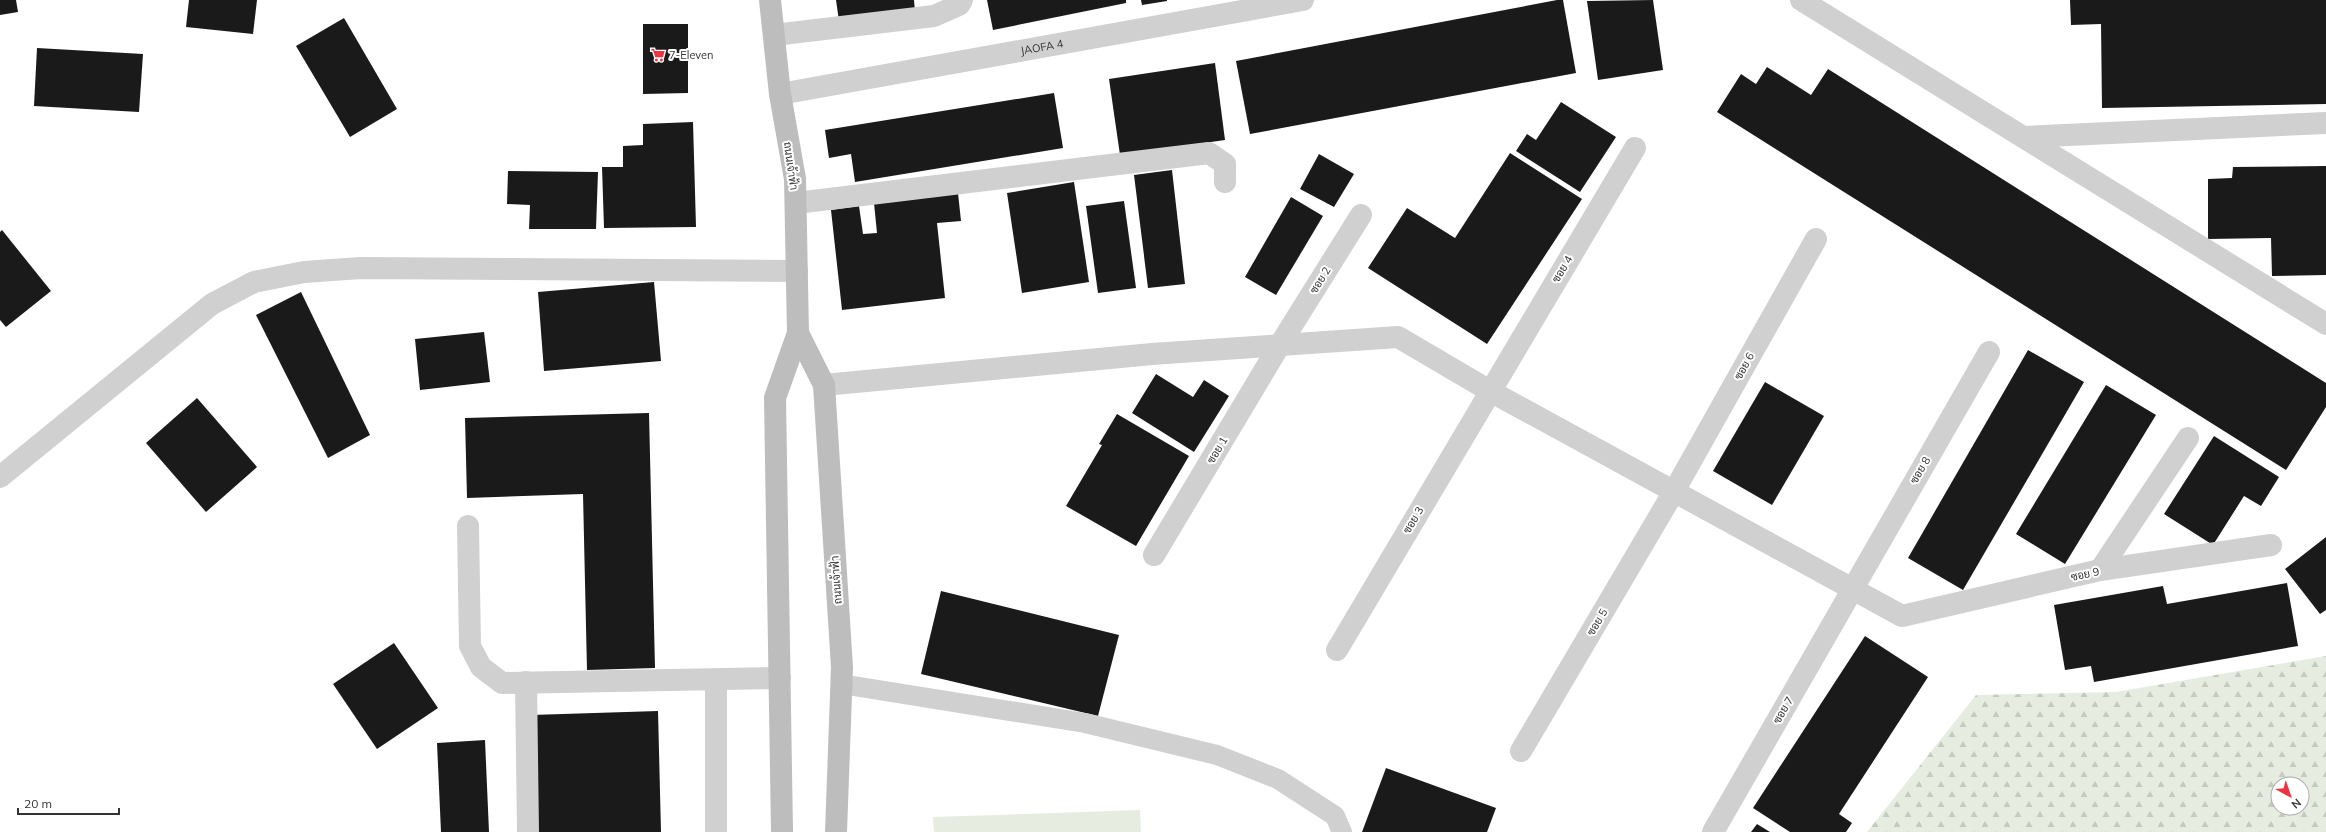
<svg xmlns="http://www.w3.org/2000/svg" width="2326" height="832" font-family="Mulish,Sarabun,sans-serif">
  <defs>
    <pattern id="forest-firs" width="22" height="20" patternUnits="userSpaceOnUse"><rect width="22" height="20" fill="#e6ecdf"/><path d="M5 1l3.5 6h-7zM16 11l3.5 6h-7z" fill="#c6cbc0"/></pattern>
  </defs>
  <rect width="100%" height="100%" fill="#fff"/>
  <path fill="url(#forest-firs)" fill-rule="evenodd" d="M2326 656V832H1867L1976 695 2116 692ZM2278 784H2302V808H2278Z"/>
  <path fill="#e6ecdf" d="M1140 810 1141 832H934L933 817Z"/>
  <g fill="#1a1a1a">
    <path d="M0 0H16L18 12 0 15Z"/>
    <path d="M189 0H257L253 34 186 27Z"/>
    <path d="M836 0H914L915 11 839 21Z"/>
    <path d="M987 0H1126V3L993 30Z"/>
    <path d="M1141 0H1167V1L1142 5Z"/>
    <path d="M1557 0H1563L1576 73 1250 134 1236 61Z"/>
    <path d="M1653 0 1663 70 1598 80 1587 1Z"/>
    <path d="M2070 0H2326V104L2102 108 2101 24 2071 25Z"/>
    <path d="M344 18 397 109 350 137 296 46Z"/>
    <path d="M643 24H688V93L643 94Z"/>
    <path d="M37 48 143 54 139 112 34 106Z"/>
    <path d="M1215 63 1225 140 1120 155 1109 79Z"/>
    <path d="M1767 67 1811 95 1828 69 2326 383V407L2286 470 1717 112 1741 74 1756 84Z"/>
    <path d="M1054 93 1063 148 855 182 851 154 829 158 825 130Z"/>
    <path d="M1561 102 1616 137 1580 192 1516 151 1527 134 1536 140Z"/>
    <path d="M693 122 696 227 604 228 602 167H623V146L643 145V124Z"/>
    <path d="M1510 153 1582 199 1487 344 1368 268 1407 208 1455 238Z"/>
    <path d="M1319 154 1354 174 1334 207 1300 189Z"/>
    <path d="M2326 166V275L2272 276 2271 238 2208 239V179L2232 178 2233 167Z"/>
    <path d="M1172 170 1185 284 1148 288 1134 175Z"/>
    <path d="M508 171 598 172 596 229H529L530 205 507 204Z"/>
    <path d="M1074 182 1089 282 1022 293 1007 193Z"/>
    <path d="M958 193 961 221 937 223 945 298 842 310 831 210 859 206 863 234 877 233 874 203Z"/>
    <path d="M1291 197 1323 216 1276 295 1245 277Z"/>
    <path d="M1124 201 1136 288 1098 293 1086 206Z"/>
    <path d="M2 230 51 291 6 327 0 320V232Z"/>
    <path d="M654 282 661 361 544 371 538 292Z"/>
    <path d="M301 292 370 435 328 458 256 315Z"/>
    <path d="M484 332 490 382 420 390 415 339Z"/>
    <path d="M2028 350 2084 382 1963 590 1908 558Z"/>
    <path d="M1156 374 1193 397 1204 380 1229 396 1194 452 1132 413Z"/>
    <path d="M1765 382 1824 416 1772 505 1713 471Z"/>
    <path d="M2106 385 2156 415 2065 564 2016 534Z"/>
    <path d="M197 398 257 467 206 512 146 443Z"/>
    <path d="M649 413 655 668 587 670 583 494 467 498 465 418Z"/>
    <path d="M1117 414 1189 456 1136 546 1066 506 1102 445 1099 444Z"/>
    <path d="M2214 436 2279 477 2261 506 2244 496 2213 545 2164 514Z"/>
    <path d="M2326 537V610L2320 614 2285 569Z"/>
    <path d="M2287 583 2298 646 2094 682 2091 666 2065 670 2054 605 2163 586 2167 604Z"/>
    <path d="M941 591 1119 635 1098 716 921 674Z"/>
    <path d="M1865 636 1928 677 1839 814 1852 823 1846 832H1790L1753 808Z"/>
    <path d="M394 643 438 708 377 749 333 684Z"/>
    <path d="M658 711 661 832H533L531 715Z"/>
    <path d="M485 740 489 832H441L437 743Z"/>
    <path d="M1386 768 1496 808 1487 832H1362Z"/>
    <path d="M1757 824 1770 832H1751Z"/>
  </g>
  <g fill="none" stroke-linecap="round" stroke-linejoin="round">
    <path stroke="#d0d0d0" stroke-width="20" d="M841 684 1085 723 1217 755 1278 779 1335 816 1342 832"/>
    <g stroke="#d0d0d0" stroke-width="22">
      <path d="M1801 0 2326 324"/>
      <path d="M774 35 934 16 959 5 962 0"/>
      <path id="s1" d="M780 94 1303 0"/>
      <path d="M2024 137 2326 123"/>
      <path d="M796 203 1209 153 1225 164V182"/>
      <path d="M824 385 1152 354 1398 337 1490 391 1902 616 2100 570 2271 545"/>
      <path d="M0 477 212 304 254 282 304 272 361 268 797 271"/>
      <path d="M468 526 470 646 481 667 502 683 780 678"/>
      <path d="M1154 555 1279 346 1361 215"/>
      <path d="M2100 570 2188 438"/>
      <path d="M1337 650 1635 148"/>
      <path d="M716 680V832"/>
      <path d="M526 682 528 832"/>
      <path d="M1521 751 1673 493 1816 239"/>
      <path d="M1713 832 1989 352"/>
    </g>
    <g stroke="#bdbdbd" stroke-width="22">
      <path d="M770 0 780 94 795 179 798 333 775 398 782 832"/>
      <path d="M798 333 824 385 842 667 836 832"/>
    </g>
  </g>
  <defs>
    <symbol id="supermarket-bare" viewBox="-9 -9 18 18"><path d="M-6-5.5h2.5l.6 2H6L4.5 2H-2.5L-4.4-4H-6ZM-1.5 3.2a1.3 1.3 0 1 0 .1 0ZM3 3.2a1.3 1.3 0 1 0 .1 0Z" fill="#ea3544" stroke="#fff" stroke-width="2.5" paint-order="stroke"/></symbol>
  </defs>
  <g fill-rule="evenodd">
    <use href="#supermarket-bare" x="648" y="45" width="20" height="20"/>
  </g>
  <g text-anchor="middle" stroke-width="4" stroke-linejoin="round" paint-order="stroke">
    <g font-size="11" fill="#333" stroke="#fff">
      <text dy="4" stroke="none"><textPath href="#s1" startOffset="266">JAOFA 4</textPath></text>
      <text transform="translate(791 166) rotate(82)" y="4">ถนนเจ้าฟ้า</text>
      <text transform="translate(1562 269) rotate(-59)" y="4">ซอย 4</text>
      <text transform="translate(1320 280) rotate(-58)" y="4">ซอย 2</text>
      <text transform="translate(1744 366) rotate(-61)" y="4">ซอย 6</text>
      <text transform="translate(1217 450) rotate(-59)" y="4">ซอย 1</text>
      <text transform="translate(1920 470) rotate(-60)" y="4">ซอย 8</text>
      <text transform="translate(1413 520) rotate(-59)" y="4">ซอย 3</text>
      <text transform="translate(2085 574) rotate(-12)" y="4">ซอย 9</text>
      <text transform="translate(836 580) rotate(-94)" y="4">ถนนเจ้าฟ้า</text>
      <text transform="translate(1597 622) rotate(-59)" y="4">ซอย 5</text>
      <text transform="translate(1783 710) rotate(-60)" y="4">ซอย 7</text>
    </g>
    <g font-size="11" fill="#333" stroke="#fff" text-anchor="start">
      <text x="669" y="59">7-Eleven</text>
    </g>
  </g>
  <g transform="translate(2290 796) rotate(140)"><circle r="19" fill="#ffffff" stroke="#adadad"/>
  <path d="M0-3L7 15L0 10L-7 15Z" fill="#ea3544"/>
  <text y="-6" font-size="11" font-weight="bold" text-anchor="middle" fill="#333333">N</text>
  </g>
  <path d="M18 808v6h101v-6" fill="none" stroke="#333333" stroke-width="2"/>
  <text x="24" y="808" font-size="12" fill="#333333" stroke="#ffffff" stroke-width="3" paint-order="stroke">20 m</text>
</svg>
